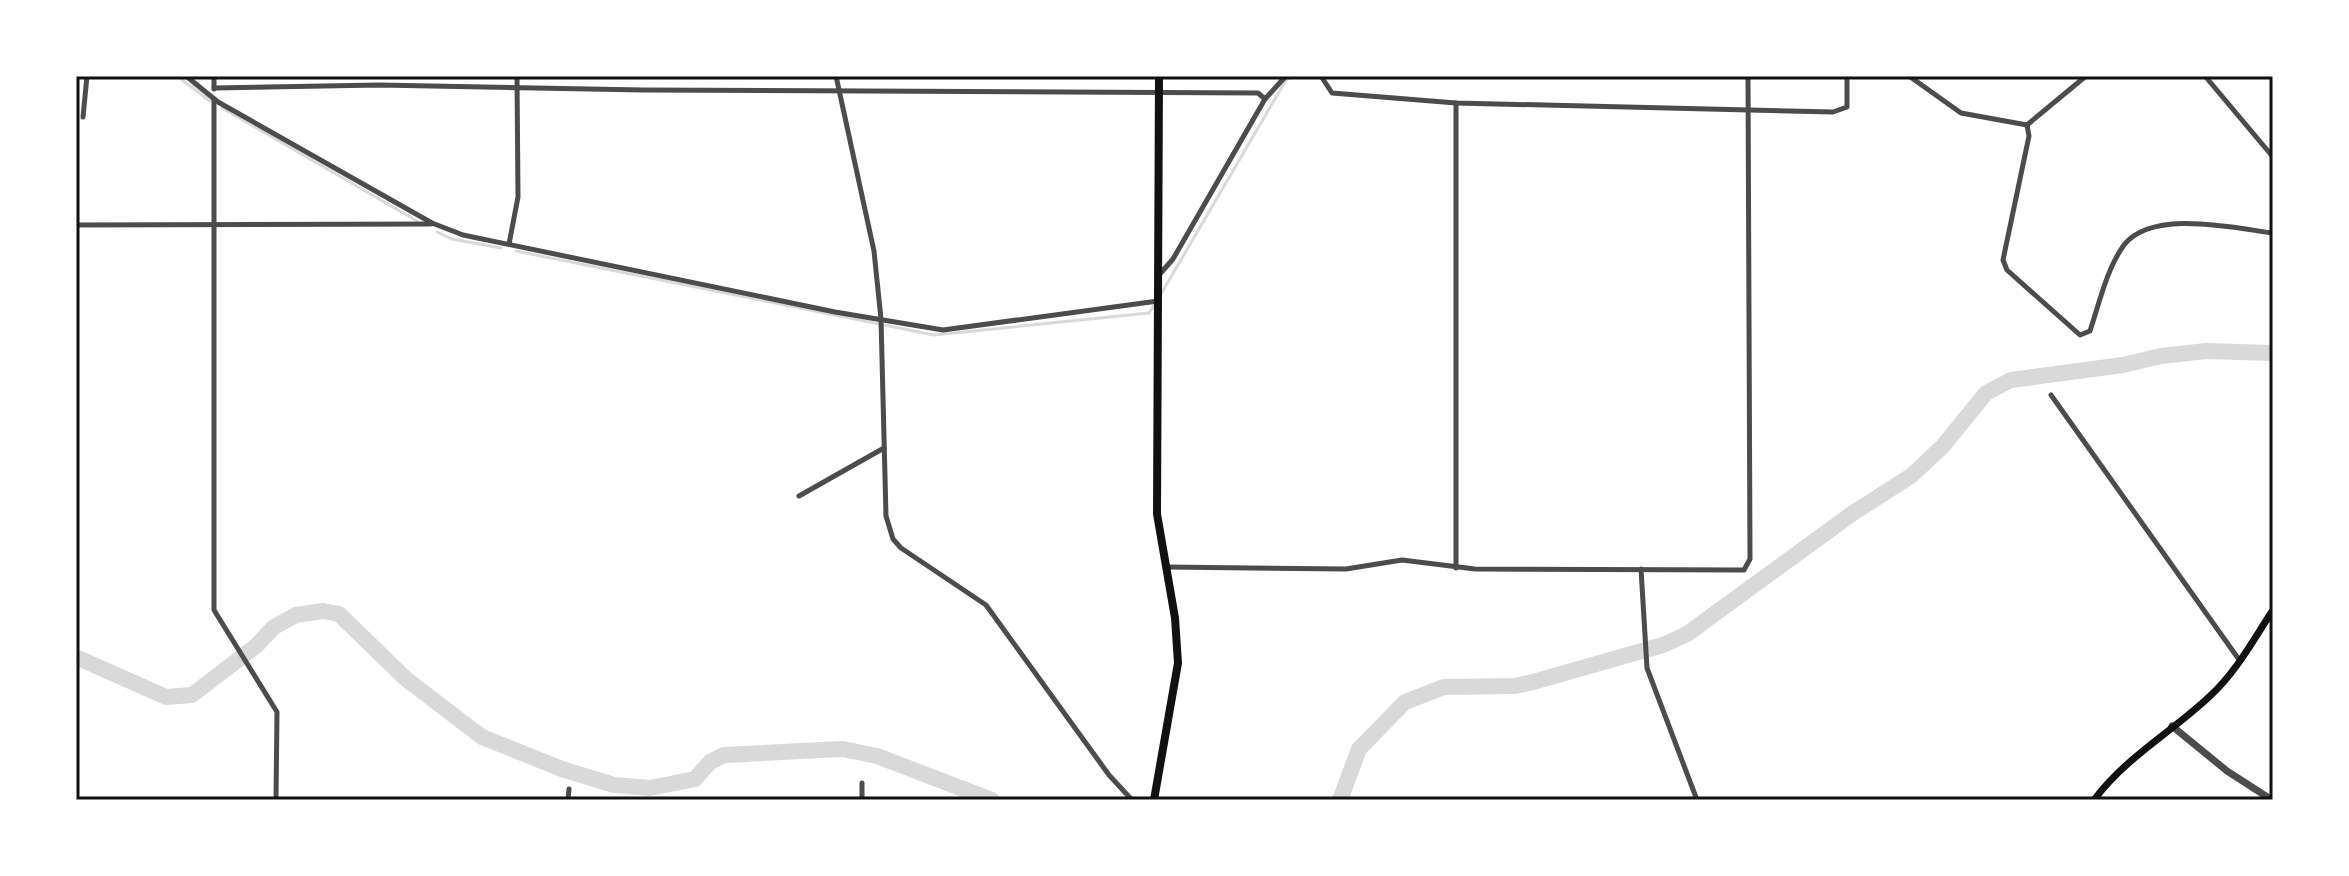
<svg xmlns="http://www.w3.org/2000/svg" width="2349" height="876" font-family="'Archivo Narrow',sans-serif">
  <rect width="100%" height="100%" fill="#fff"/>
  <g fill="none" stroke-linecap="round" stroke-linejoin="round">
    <g stroke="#d9d9d9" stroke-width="3">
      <path d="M177 76 210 101"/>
      <path d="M222 108 417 221"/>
      <path d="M437 232 452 239 501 248"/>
      <path d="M516 251 934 335 1149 313 1155 304"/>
      <path d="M1161 294 1286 80 1294 76"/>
    </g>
    <g stroke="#d9d9d9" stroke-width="16">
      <path d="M76 657 166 697 192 695 256 646 274 627 296 615 323 611 339 614 406 679 482 737 562 769 614 785 650 788 695 779 710 762 724 755 843 749 877 756 992 800"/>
      <path d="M1340 800 1359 749 1405 702 1444 687 1515 686 1533 682 1663 645 1687 634 1853 513 1911 476 1943 446 1986 393 2011 380 2123 365 2161 356 2206 351 2273 353"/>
    </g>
    <g stroke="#4c4c4c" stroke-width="5">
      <path d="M186 76 218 102 432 223 463 235 835 312 943 330 1158 301"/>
      <path d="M836 76 874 251 881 319 886 516 893 539 901 548 986 605 1109 775 1132 800"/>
      <path d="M1321 76 1332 93 1456 103 1833 112 1847 107V76"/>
      <path d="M1909 76 1961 113 2027 125 2086 76"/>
      <path d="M2205 76 2273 157"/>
      <path d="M214 88 379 85 643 90 1258 93 1265 99"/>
      <path d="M214 89V76"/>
      <path d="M214 99V610L277 712 276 800"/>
      <path d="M83 117 87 76"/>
      <path d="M2027 125 2029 136 2003 260 2007 270 2080 335 2090 331C2099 304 2107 268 2124 245 2152 209 2234 228 2273 233"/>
      <path d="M76 225 431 224"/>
      <path d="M509 244 518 197 517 76"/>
      <path d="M1159 275 1173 259 1265 99 1286 76"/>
      <path d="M2051 395 2240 661"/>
      <path d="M799 496 884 448"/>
      <path d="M1167 567 1346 569 1402 560 1475 569 1744 570 1750 559 1748 76"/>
      <path d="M1456 568V103"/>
      <path d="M1641 569 1647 668 1697 800"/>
      <path d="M568 800 569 789"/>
      <path d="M862 800V783"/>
    </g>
    <path stroke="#4c4c4c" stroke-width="7" d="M2172 726 2227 771 2272 800"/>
    <path stroke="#111" stroke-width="7" d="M2094 800C2126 757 2172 732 2210 696 2237 671 2253 640 2273 610"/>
    <path stroke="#111" stroke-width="8" d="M1154 800 1178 663 1175 618 1157 514 1159 76"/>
  </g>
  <rect width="2349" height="876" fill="none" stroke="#ffffff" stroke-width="156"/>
  <rect x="78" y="78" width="2193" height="720" fill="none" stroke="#111" stroke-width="3"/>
</svg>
